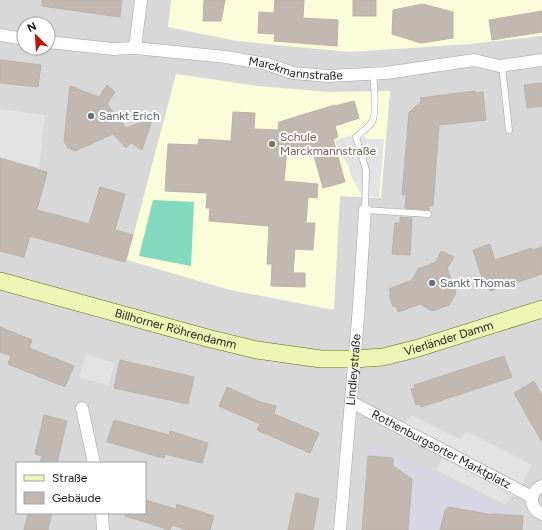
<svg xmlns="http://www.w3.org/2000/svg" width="542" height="530" font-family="Figtree,sans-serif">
  <rect width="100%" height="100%" fill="#edeae1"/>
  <path fill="#d9d8d8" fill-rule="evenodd" d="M0 0H542V530H0ZM24 24H48V48H24ZM17 463H145V513H17Z"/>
  <g fill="#fbfdda">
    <path d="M171 0H542V36L470 44 350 52 237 41 168 27Z"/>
    <path d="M176 74 258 86 328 92 390 91 381 198 340 196 334 310 230 290 127 260Z"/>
  </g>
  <path fill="#82d9bd" d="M153 200 194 202 191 266 139 256Z"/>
  <g fill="#e3e3e3">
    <path d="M0 109 45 115 39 168 0 157Z"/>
    <path d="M360 133 367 139H384L379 197 362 196 352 178 348 165 339 151 335 140Z"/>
    <path d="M86 354 115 363 108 386 79 377Z"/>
    <path d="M411 415 461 440 466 431 532 465 521 486 404 426Z"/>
    <path d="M442 458 513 493 506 505 436 470Z"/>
  </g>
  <path fill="#d7d6e2" d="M369 440 523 516 493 514V515L449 507 440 530H408L412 479 393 466V458L368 456Z"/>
  <g fill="#c1b8b1" stroke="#bdb1a5">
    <path d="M42 0H122L120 17 42 6Z"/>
    <path d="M204 0H225L221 21H203Z"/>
    <path d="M275 0H304L303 18 338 20 337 46 274 41 275 34 258 33 259 12 274 13Z"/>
    <rect x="353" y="0" width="23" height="16"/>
    <path d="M423 4 453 12V38L421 43 392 34 393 10Z"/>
    <path d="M542 11V32L492 40 489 20Z"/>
    <path d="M0 60 41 65 38 87 0 83Z"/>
    <path d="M542 83V106L527 108 524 85Z"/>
    <path d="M107 85 115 92 107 104 126 128 153 117 142 150 131 143 126 148 113 134 75 151 68 148 64 141 70 86 99 97Z"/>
    <path d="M475 91V93L483 92 486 120 439 125 433 206H429V210L405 208 406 195H402L409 112 421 102 420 98Z"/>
    <path d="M354 101 359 118 335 126 338 137 333 139 345 182 323 188 311 145 287 149 284 181 318 184 317 198 308 197 306 223H315L313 250 295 249 293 273H305V287L271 286 272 264H267L269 226 209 221 210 208H206L207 193 165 191 168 144 198 145 199 139 231 141 233 112 255 113 254 129 278 130 279 122 335 105V106Z"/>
    <path d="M0 158 47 172 37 210 89 224 100 187 125 194 115 230 133 235 125 262 30 236 24 257 0 251Z"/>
    <path d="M400 217 412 218 410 255 392 254 395 223H400Z"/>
    <path d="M490 244 495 260 532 248 533 250 542 247V274L490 291 486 277 482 278 473 250Z"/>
    <path d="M441 251 454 257 447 268 456 293 449 305 432 311 420 304 398 312 396 306 393 307 389 295 391 294 389 289 412 280 418 269 436 262Z"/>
    <path d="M0 327 32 340 29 348 74 366 65 387 8 364 11 356 0 352Z"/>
    <path d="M504 356 512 377 421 407 420 404 416 405 411 389 415 388 414 385Z"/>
    <path d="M120 360 194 377 188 404 114 388Z"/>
    <path d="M534 381 542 396V442L514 393Z"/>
    <path d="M227 387 260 402 276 406 274 414 319 433 310 453 257 430 260 424 219 406Z"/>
    <path d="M44 415 67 421 57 463H40L42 456 35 454Z"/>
    <path d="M114 420 169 435 170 431 208 443 202 463 165 454 164 458 107 442Z"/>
    <path d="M368 456 393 458V466L412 479 408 530H362Z"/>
    <path d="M296 493 319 499 313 530H288Z"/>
    <path d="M145 500 176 509 177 504 214 516 210 530H187L172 525 170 530 125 516V513H145Z"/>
    <path d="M449 507 493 515V514L523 516 522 530H440L445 510Z"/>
    <path d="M28 513H52L48 530H24Z"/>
  </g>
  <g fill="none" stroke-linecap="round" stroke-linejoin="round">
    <defs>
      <g id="lane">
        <path d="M502 66 509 130"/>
        <path d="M373 73C374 84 377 114 372 122 368 128 362 132 356 137L366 170 365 210 428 214"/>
      </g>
      <g id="street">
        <path d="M0 35 24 39"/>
        <path id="s1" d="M48 42 113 49 135 48 226 57 267 64 293 73 328 76 386 73 474 60 499 66 542 60"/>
        <path d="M135 48 141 0"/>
        <path id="s2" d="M351 402 532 497"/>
        <path d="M82 408 94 463"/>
        <path d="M542 486C529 492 528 508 542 514"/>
        <path d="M102 513 103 530"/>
        <path id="s3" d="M340 530 359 306 365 210"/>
      </g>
      <g id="secondary">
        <path id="s4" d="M0 281 211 339 257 350 321 359H354L383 357 415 349 542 309"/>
      </g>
    </defs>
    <use href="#lane" stroke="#a2a2a2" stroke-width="7"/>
    <use href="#street" stroke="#a2a2a2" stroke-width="13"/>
    <use href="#secondary" stroke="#5a6b0a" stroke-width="18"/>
    <use href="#lane" stroke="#fff" stroke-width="6"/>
    <use href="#street" stroke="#fff" stroke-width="12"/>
    <use href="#secondary" stroke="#eef6b6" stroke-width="17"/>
  </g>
  <g fill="#6b7280" stroke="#fff" stroke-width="1.5">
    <circle cx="91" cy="116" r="4"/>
    <circle cx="432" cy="283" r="4"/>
  </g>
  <circle fill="#8d6e63" stroke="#fff" stroke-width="1.5" cx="272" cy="144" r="4"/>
  <g text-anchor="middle" stroke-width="4" stroke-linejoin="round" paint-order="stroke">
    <g font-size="12" fill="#1b1b1b" stroke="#fff">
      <text dy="4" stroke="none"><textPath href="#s1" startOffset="250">Marckmannstraße</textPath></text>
      <text dy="4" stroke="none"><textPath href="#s4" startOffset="182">Billhorner Röhrendamm</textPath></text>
      <text dy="4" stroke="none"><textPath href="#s4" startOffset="461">Vierländer Damm</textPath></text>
      <text dy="4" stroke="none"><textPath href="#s3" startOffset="161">Lindleystraße</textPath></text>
      <text dy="4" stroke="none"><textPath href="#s2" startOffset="102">Rothenburgsorter Marktplatz</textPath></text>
    </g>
    <g font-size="12" fill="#5b616d" stroke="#fff" text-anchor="start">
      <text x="99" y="120">Sankt Erich</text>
      <text x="440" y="287">Sankt Thomas</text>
    </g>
    <g font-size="12" fill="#785e54" stroke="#fff" text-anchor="start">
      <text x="280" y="141">Schule<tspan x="280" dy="14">Marckmannstraße</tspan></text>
    </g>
  </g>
  <rect x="16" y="462" width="130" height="52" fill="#ffffff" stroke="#a4a4a4"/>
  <rect x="24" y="475" width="20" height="6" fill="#eef6b6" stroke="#a4a4a4"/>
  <text x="52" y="482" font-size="12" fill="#1b1b1b">Straße</text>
  <rect x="24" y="492" width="20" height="12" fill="#c1b8b1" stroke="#a4a4a4"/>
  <text x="52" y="502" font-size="12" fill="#1b1b1b">Gebäude</text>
  <g transform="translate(36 36) rotate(335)"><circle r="19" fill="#ffffff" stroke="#a4a4a4"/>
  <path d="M0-3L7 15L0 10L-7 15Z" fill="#bd150a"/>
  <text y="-6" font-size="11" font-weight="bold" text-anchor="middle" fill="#1b1b1b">N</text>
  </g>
</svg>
